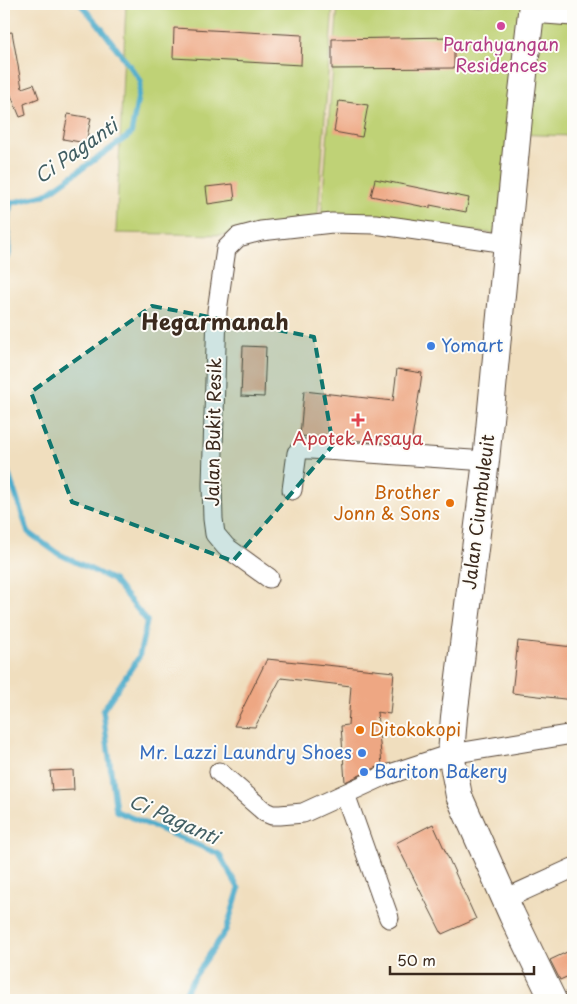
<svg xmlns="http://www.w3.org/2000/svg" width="577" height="1004" font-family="'Playpen Sans',sans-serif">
  <rect width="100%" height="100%" fill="#fdfcf7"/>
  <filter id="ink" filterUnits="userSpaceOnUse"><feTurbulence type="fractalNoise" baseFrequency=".02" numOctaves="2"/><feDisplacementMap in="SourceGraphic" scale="10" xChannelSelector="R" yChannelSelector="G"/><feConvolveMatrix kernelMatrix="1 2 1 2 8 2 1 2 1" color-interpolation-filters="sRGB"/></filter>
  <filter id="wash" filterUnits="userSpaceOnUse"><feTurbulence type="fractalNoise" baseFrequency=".0096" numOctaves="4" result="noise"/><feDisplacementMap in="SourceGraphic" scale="20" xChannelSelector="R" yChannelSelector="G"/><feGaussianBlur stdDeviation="1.12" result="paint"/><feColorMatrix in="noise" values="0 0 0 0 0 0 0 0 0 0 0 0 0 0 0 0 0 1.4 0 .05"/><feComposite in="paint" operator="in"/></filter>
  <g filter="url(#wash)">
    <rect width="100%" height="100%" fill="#f0debe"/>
    <g fill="#bfd276" stroke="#7d7e4a">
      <path d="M126 4H333L318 215 226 235 116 233Z"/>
      <path d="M338 4H527L573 22V136L510 134 503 234 321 219Z"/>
    </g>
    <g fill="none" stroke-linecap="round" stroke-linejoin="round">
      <g stroke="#4babca" stroke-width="5.5">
        <path d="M4 262 9 254 8 220 11 203 45 195 131 134 141 81 99 25 80 4"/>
        <path d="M4 455V460L28 532 57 553 113 580 147 621 139 657 103 710 116 811 219 854 239 889 226 930 191 982 182 1000"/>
      </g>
    </g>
    <g id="blocks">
      <g fill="#eea783">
        <path d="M174 28 302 35 301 65 173 58Z"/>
        <path d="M12 32 22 88 34 84 39 98 24 104 26 115 20 117 5 81 4 73V33Z"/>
        <path d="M454 37V68L332 69V39Z"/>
        <path d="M339 101 368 105 362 137 334 132Z"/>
        <path d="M68 114 91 118 86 143 63 139Z"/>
        <path d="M375 179 469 198 466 212 430 205V208L371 196Z"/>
        <path d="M233 184 235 200 208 204 206 187Z"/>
        <path d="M243 346 266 347 264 397 241 396Z"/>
        <path d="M397 369 422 373 420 388 411 445 300 436 304 391 393 401Z"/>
        <path d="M518 641 573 647V700L512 693Z"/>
        <path d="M267 659 394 672 390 714 377 712 382 765 345 782 341 726 348 725 351 686 281 678 255 727 234 726Z"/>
        <path d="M73 770 74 790 52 791 50 771Z"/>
        <path d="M433 824 476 919 442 934 396 843Z"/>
        <path d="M567 952 573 965V974L560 980 550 960Z"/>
      </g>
    </g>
  </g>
  <g filter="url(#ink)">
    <use href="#blocks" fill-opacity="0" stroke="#564536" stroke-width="1"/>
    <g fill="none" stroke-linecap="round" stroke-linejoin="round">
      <defs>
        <g id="street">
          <path d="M531 13 573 16"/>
          <path d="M292 490 297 453 302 449H311L486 461"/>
          <path d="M269 578 226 547 215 534 213 519 212 485 217 311 226 249 238 237 261 231 332 223 375 224 507 243"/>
          <path d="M219 772 265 812 272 815H280L303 813 384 776 451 754 573 734"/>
          <path d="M345 794 389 918"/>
          <path d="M505 899 573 868"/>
        </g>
        <path id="secondary" d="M532 4 519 118 486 461 454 717 451 754 459 796 512 915 553 1000"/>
      </defs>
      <use href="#street" stroke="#564536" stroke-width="21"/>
      <use href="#secondary" stroke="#564536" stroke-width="28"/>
      <use href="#street" stroke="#fff" stroke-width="19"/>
      <use href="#secondary" stroke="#fff" stroke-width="26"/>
    </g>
  </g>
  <path fill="#0f766e" fill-opacity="0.2" stroke="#0f766e" stroke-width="4" stroke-dasharray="10 6" stroke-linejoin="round" d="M152 306 314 337 333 445 233 561 72 502 31 392Z"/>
  <circle fill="#d1479c" stroke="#fdfcf7" stroke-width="2" cx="501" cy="26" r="5"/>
  <g fill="#3f7fe0" stroke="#fdfcf7" stroke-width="2">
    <circle cx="431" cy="346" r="5"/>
    <circle cx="362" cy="753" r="5"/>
    <circle cx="364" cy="772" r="5"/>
  </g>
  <path fill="#e0444e" stroke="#fdfcf7" stroke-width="2" d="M355.5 412.5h5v5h5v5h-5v5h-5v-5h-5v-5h5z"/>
  <g fill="#e8710a" stroke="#fdfcf7" stroke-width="2">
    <circle cx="450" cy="503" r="5"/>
    <circle cx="360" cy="730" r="5"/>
  </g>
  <g text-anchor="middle" stroke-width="4" stroke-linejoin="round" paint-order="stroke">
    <g font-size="18" fill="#b23c85" stroke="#fdfcf7">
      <text x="501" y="51">Parahyangan<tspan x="501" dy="21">Residences</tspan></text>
    </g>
    <g font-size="18" fill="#366cbe" stroke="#fdfcf7" text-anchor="start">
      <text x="441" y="352">Yomart</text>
      <text x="352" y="759" text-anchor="end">Mr. Lazzi Laundry Shoes</text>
      <text x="374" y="778">Bariton Bakery</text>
    </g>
    <g font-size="18" fill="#3b2a1e" stroke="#fdfcf7">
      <text transform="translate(214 432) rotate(-89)" y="6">Jalan Bukit Resik</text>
      <text transform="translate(479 512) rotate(-83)" y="6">Jalan Ciumbuleuit</text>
    </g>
    <g font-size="18" fill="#be3a42" stroke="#fdfcf7">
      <text x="358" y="445">Apotek Arsaya</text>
    </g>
    <g font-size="18" fill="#c56008" stroke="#fdfcf7" text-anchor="end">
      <text x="440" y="499">Brother<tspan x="440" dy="21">Jonn &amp; Sons</tspan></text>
      <text x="370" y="736" text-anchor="start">Ditokokopi</text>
    </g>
    <g font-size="19" font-style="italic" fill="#415e63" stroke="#fdfcf7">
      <text transform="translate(76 151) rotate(-35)" y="7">Ci Paganti</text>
      <text transform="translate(174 819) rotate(24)" y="7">Ci Paganti</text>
    </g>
    <g font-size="22" font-weight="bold" fill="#3b2a1e" stroke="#fdfcf7">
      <text x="215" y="330">Hegarmanah</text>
    </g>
  </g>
  <rect width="577" height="1004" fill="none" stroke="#fdfcf7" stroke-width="20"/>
  <path d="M390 966v8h144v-8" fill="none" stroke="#3b2a1e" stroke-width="2.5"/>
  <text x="397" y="966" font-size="15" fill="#3b2a1e" stroke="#fdfcf7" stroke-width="4" paint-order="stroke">50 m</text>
</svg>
